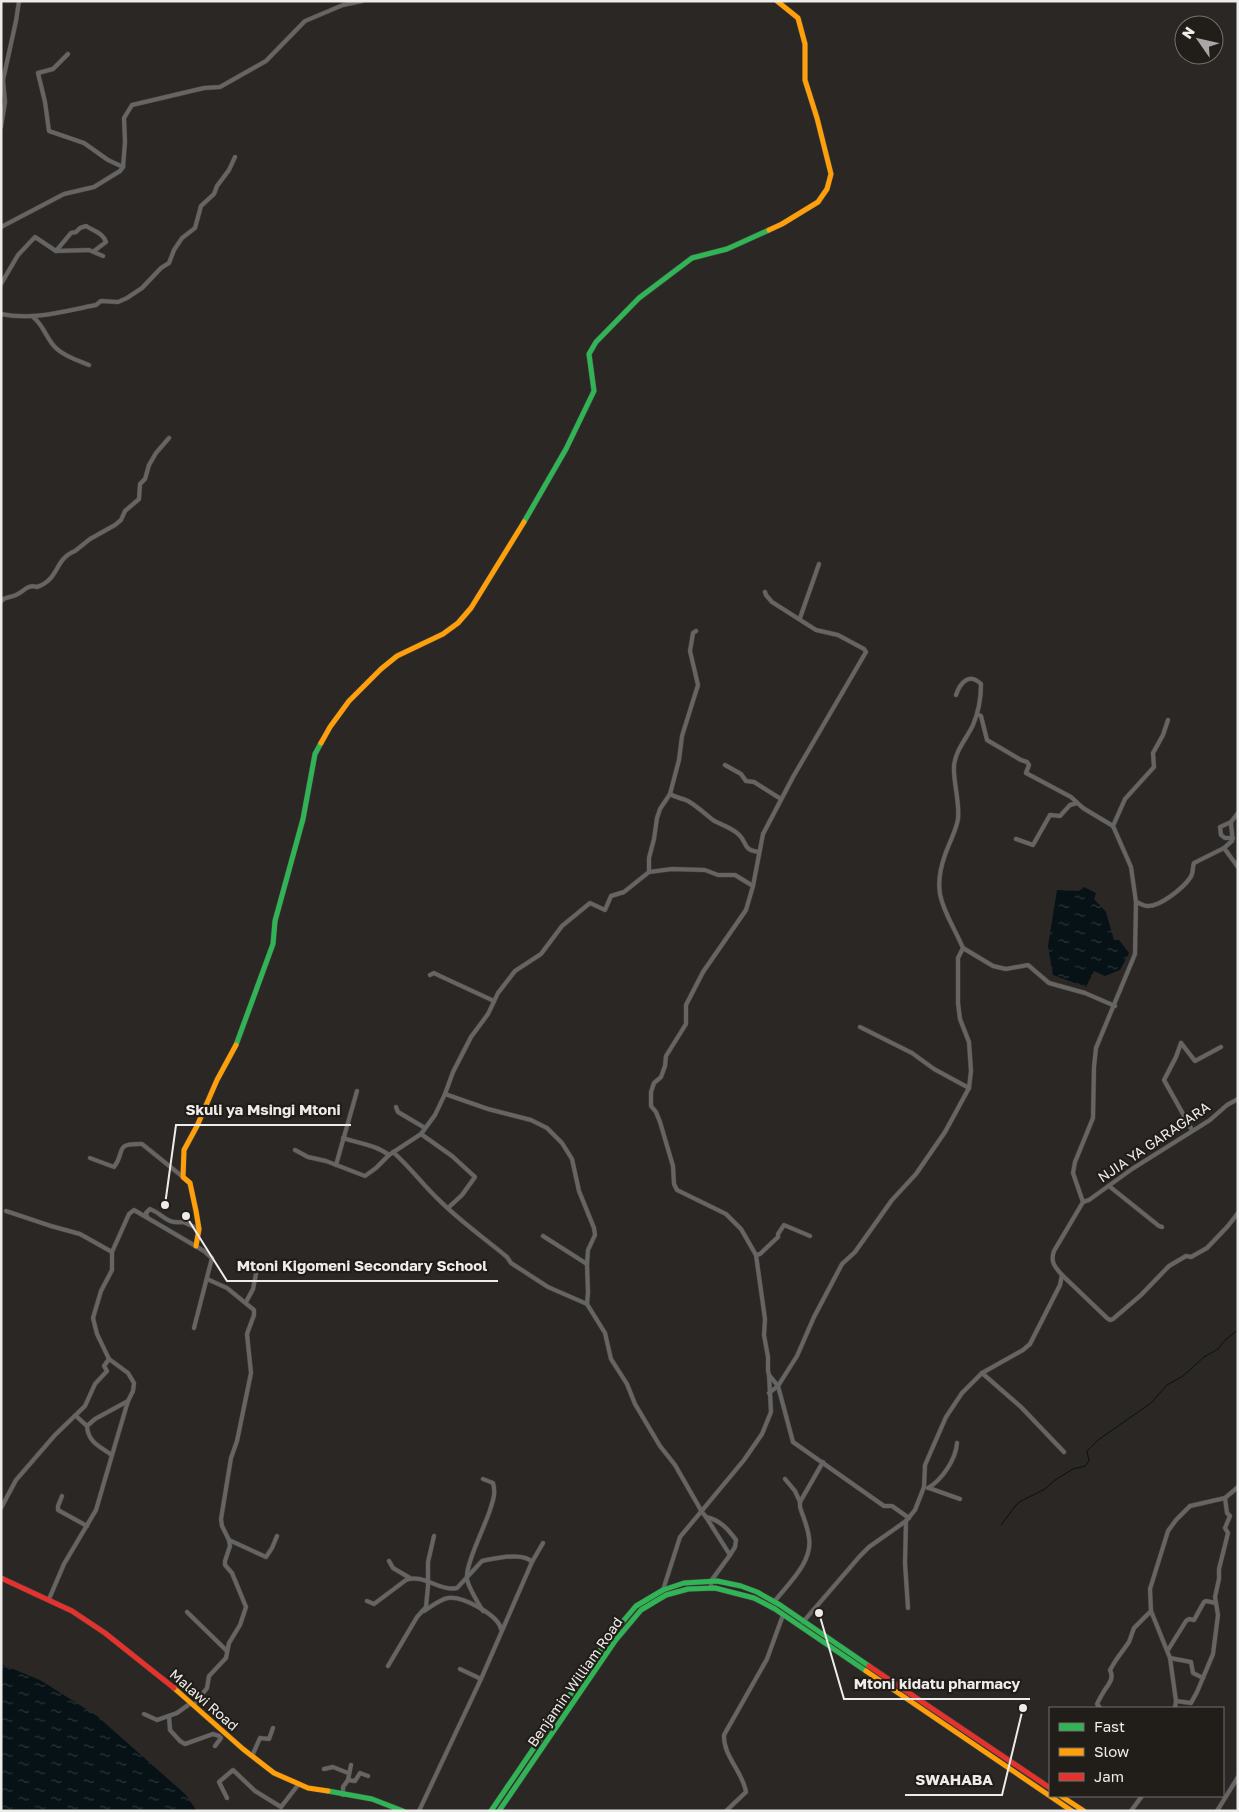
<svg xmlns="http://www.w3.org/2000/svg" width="1239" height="1812" font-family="'Golos Text',sans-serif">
  <defs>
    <pattern id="water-ripples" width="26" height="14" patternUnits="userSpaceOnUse" patternTransform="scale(1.25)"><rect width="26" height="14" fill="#061216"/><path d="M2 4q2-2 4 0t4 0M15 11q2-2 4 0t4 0" fill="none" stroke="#2b3538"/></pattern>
  </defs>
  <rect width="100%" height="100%" fill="#2a2725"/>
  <g fill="url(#water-ripples)">
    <path d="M1084 887 1096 893 1094 899 1106 912 1114 940H1119L1129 953 1120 970 1105 976 1094 971 1086 987 1053 975 1048 946 1057 890 1079 891Z"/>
    <path d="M1 1664 40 1680 97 1716 185 1794 197 1811H1Z"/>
  </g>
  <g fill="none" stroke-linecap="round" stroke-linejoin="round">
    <path stroke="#061216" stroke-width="1" d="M1001 1525 1016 1505 1021 1501 1045 1489 1055 1480 1073 1469 1085 1466 1089 1461 1087 1451 1098 1440 1151 1403 1167 1385 1183 1376 1204 1357 1218 1349 1225 1340 1238 1330"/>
    <defs>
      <g id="street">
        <path d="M68 54 53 69 38 73 45 102 49 131 84 143 108 160 123 167"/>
        <path d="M1 127 5 102 3 80 16 21 19 1"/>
        <path d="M1 227 64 194 94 187 120 171 123 167 125 142 124 118 132 105 204 88 220 87 266 61 305 21 343 5 362 1"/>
        <path d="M56 251 89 250 103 256"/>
        <path d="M1 284 18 255 35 237 56 251 71 233 76 232 80 228 86 226C94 231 103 233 106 242L94 251"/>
        <path d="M1 314C34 321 64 311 96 305L101 301 118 302 127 298 142 288 161 268 169 263 174 250 182 238 195 228 201 206 214 194 217 186 229 170 235 157"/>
        <path d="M33 317C44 325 47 341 57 349 66 357 79 361 89 365"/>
        <path d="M765 592 766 595 772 602 816 630 838 635 864 649 866 652 793 777 763 834 753 886 746 910 703 972 686 1005V1024L666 1056 665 1066 661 1077 654 1083 651 1092V1106L656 1112 660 1122 673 1166 674 1184 677 1190 726 1214 741 1229 756 1255 765 1319 764 1335 768 1357V1371L769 1375 778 1386 769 1393"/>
        <path d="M1 601C6 596 10 598 16 595 25 591 27 584 37 587 60 579 54 559 75 551L90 539 115 525 121 520 125 511 139 499 140 484 145 479 149 465 156 453 169 438"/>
        <path d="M800 618 819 564"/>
        <path d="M977 714 981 716 987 740 1021 760 1027 762 1029 765 1026 773 1071 797 1083 808 1113 826"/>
        <path d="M725 765 741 774 746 781 754 782 781 799"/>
        <path d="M670 794C676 798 682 798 688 801 697 806 705 814 713 820 719 824 730 827 737 833 748 841 741 850 759 852"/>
        <path d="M1231 822 1238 813"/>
        <path d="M1233 838H1225L1221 835 1220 827 1231 822C1231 829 1233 834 1232 841L1224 848 1238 867"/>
        <path d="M1016 839 1033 845 1050 815 1060 816 1070 805 1077 803"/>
        <path d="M649 872V858L654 839 657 818 660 809 670 794 679 760 682 736 698 685 690 651 693 633 696 631"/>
        <path d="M1136 902C1139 903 1144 906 1147 906 1160 907 1183 888 1190 878 1194 873 1192 868 1194 863L1224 848"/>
        <path d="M963 948 993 966 1006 969 1028 965 1049 983 1085 993 1115 1006"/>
        <path d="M430 975 434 973 440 976 494 1001"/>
        <path d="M860 1027 912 1053 934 1069 969 1088"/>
        <path d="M1181 1043 1176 1057 1164 1080 1192 1130"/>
        <path d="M1181 1043 1195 1061 1221 1047"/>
        <path d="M445 1094 488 1109 531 1120 547 1128 562 1143 572 1159 579 1191 594 1228 595 1235 588 1250 587 1264 588 1292 587 1304"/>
        <path d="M396 1107 398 1112 425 1128"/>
        <path d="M421 1134 452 1156 475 1177 462 1195 448 1208"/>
        <path d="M343 1138C358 1143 376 1145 389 1155"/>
        <path d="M295 1150 308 1157 326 1161 365 1176 376 1168 389 1155 421 1134 435 1115 445 1094 453 1072 471 1037 488 1014 498 993 515 971 541 954 562 926 590 903 605 910 611 896 624 892 649 872 672 869 705 870 718 875H735L753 886"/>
        <path d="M393 1152C410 1167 423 1185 439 1200 460 1221 484 1238 507 1257L511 1263 548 1287 587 1304 605 1333 611 1359 627 1384 635 1404 660 1446 675 1465 702 1512 706 1517 730 1555 711 1581V1588"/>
        <path d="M90 1158 114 1167C126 1152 113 1143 142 1144L183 1177"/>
        <path d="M336 1165 357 1091"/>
        <path d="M1109 1186 1159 1226 1162 1227"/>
        <path d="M1083 1202 1089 1200 1132 1169 1210 1120 1227 1105 1238 1099"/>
        <path d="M6 1211 51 1226 80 1234 112 1252"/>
        <path d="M147 1217 146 1213 150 1209C165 1215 165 1224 183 1222L199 1229"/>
        <path d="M543 1236 587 1264"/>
        <path d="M756 1255 760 1254 778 1237V1234L784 1225 810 1236"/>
        <path d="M1062 1275 1107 1318 1110 1320 1113 1319 1141 1295 1169 1266 1186 1256 1191 1257 1207 1248 1228 1226 1238 1213"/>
        <path d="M246 1302 253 1289 257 1269"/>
        <path d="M982 1373 1021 1407 1064 1452"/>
        <path d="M76 1416 87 1426C88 1442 99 1446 112 1455"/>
        <path d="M87 1426 95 1419 128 1401"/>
        <path d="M785 1479 795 1491 800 1502"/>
        <path d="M928 1488C942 1480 956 1459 957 1443"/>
        <path d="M929 1488 960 1499"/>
        <path d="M62 1496 58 1506V1510L87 1526"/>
        <path d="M1 1508 16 1480 55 1435 85 1406 95 1384 107 1371 104 1366 109 1359 97 1334 93 1318 101 1291 112 1270V1252L129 1214 134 1210 204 1251 212 1258 194 1328"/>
        <path d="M706 1517C720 1520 728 1529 736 1540L735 1547 730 1555"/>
        <path d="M909 1518 892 1506H884L793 1442 778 1386 797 1356 814 1317 842 1264 855 1252 892 1200 916 1174 945 1132 969 1088 971 1071 969 1042 960 1019 958 1003V958L963 948C947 911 930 897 945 855 949 843 956 831 958 819 960 802 953 782 954 766 955 751 967 738 973 725 979 711 981 698 981 684 969 672 960 683 956 695"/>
        <path d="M906 1521 905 1563 908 1608"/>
        <path d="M229 1540 266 1557 272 1548 277 1536"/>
        <path d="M389 1561 393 1568 410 1578"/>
        <path d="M663 1590 680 1537 744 1460 762 1434 771 1412 769 1375"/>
        <path d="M49 1599 64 1564 96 1510 115 1445 128 1401 133 1391 134 1383 128 1373 109 1359"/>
        <path d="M367 1601 374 1604 406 1580C423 1573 440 1592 457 1588L482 1561 486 1560C498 1558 524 1552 532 1562"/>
        <path d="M774 1602C788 1584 813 1562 809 1538 808 1527 803 1517 800 1507V1502L823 1462"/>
        <path d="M424 1611C431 1607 440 1599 448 1598 463 1596 498 1615 501 1629"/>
        <path d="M483 1611C479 1605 468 1586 467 1579 465 1565 485 1526 490 1510 493 1500 496 1494 493 1483L483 1479"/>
        <path d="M187 1612 227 1651"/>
        <path d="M803 1622 860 1556 869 1547 906 1521 915 1510 924 1487 925 1465 946 1417 962 1393 982 1373 1023 1350 1030 1344 1060 1285 1062 1275C1055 1267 1050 1262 1054 1251L1083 1202 1073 1173 1075 1162 1093 1118 1094 1067 1096 1048 1135 954 1136 902 1131 867 1113 826 1125 799 1154 767 1153 753 1163 735 1168 720"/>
        <path d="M1168 1650 1186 1621 1189 1619 1194 1620 1204 1602 1206 1601 1216 1603"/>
        <path d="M1170 1658 1191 1662 1193 1673 1203 1678"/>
        <path d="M388 1666 417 1617 426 1607 428 1586V1562L434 1536"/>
        <path d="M460 1669 481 1679"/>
        <path d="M1176 1701 1191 1703 1197 1692 1213 1654 1218 1615 1215 1597 1219 1579V1569L1228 1533 1225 1528 1230 1516 1227 1513 1225 1498"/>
        <path d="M194 1705 207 1688 209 1676 226 1658 229 1643 240 1625 246 1607 232 1573 225 1565V1561L230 1546 229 1540 222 1526 221 1519 231 1458 237 1441 251 1373 247 1334 254 1315V1310L227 1288 207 1279"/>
        <path d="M1100 1708 1097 1704C1099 1700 1101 1696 1103 1693 1107 1685 1115 1680 1110 1670L1116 1660 1129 1642 1134 1628 1151 1611"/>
        <path d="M1175 1708 1176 1701 1170 1658 1151 1611 1150 1589 1168 1531 1176 1520 1190 1506 1225 1498 1238 1487"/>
        <path d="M144 1714 157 1720 177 1713 191 1703"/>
        <path d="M169 1716 170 1730 180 1741 185 1744 213 1734 219 1736 221 1738 215 1746"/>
        <path d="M252 1756 260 1738 269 1739 273 1728"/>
        <path d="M324 1769 333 1767 348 1773"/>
        <path d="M348 1780 355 1781 360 1773 368 1776"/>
        <path d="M343 1795V1787L348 1780 351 1765"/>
        <path d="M227 1798 219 1782 233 1770 255 1791 281 1807 298 1785"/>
        <path d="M419 1811 481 1679 532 1562 543 1543"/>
        <path d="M726 1811 746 1792C743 1772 723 1756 724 1735L767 1659 783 1615"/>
        <path d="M1131 1811 1142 1796"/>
        <path d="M1217 1811 1238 1777"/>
      </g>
      <g id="fast">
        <path d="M524 522 566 449 594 391 589 354 596 342 639 298 692 258 727 249 769 230"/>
        <path d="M236 1045 273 944 275 921 303 819 315 754 321 743"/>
        <path d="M328 1791 372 1799 403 1811"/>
        <path d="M491 1811 608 1639 636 1606 663 1590 684 1583 717 1581 741 1586 757 1592 780 1605 869 1666"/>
        <path d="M499 1811 615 1641 641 1610 666 1595 688 1589 715 1588 754 1598 775 1609 866 1671"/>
      </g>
      <g id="slow">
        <path d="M769 230 782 224 818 202 827 189 831 174 817 118 805 80V44L798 18 777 1"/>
        <path d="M321 743 330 727 349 701 381 669 397 656 443 634 458 623 471 608 524 522"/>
        <path d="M196 1246 199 1229 196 1211 190 1183 183 1177 184 1150 197 1126 217 1080 236 1045"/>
        <path d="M866 1671 1072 1811"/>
        <path d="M174 1688 243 1749 274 1773 308 1788 328 1791"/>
        <path d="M1061 1796 1084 1811"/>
      </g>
      <g id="jam">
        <path d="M1 1578 72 1611 105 1633 174 1688"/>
        <path d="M869 1666 1050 1788"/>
      </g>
    </defs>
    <use href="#street" stroke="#454341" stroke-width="5"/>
    <use href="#fast" stroke="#454341" stroke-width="6"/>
    <use href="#slow" stroke="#454341" stroke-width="6"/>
    <use href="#jam" stroke="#454341" stroke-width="6"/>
    <use href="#street" stroke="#666564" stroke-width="4"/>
    <use href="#fast" stroke="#30b455" stroke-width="5"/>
    <use href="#slow" stroke="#ff9f0a" stroke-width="5"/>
    <use href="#jam" stroke="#e5322d" stroke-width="5"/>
  </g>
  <g text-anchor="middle" stroke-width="4.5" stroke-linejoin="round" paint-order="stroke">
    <g font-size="14" fill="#eeecea" stroke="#211e1a">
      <text transform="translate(1154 1142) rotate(-34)" y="5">NJIA YA GARAGARA</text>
      <text transform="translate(575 1682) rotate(-55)" y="5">Benjamin William Road</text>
      <text transform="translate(204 1700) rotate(41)" y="5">Malawi Road</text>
    </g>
  </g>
  <path fill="none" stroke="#eeecea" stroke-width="2" d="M165 1205L176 1125H351M186 1216L227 1281H498M819 1613L844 1699H1030M1023 1708L1002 1795H905"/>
  <g fill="#eeecea" stroke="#211e1a" stroke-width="2">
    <circle cx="165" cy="1205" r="5"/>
    <circle cx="186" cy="1216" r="5"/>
    <circle cx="819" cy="1613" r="5"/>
    <circle cx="1023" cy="1708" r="5"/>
  </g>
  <g font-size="15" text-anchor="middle" font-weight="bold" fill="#eeecea" stroke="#211e1a" stroke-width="4.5" stroke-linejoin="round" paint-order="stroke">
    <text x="263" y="1115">Skuli ya Msingi Mtoni</text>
    <text x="362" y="1271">Mtoni Kigomeni Secondary School</text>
    <text x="937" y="1689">Mtoni kidatu pharmacy</text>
    <text x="954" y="1785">SWAHABA</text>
  </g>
  <rect width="1239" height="1812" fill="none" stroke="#eeecea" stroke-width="5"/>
  <rect x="1049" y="1707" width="175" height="90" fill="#211e1a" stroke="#73706d"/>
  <rect x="1059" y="1723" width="25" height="8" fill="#30b455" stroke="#73706d"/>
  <text x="1094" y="1732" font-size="15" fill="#eeecea">Fast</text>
  <rect x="1059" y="1748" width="25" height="8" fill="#ff9f0a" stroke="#73706d"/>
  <text x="1094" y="1757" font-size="15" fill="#eeecea">Slow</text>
  <rect x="1059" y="1773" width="25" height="8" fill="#e5322d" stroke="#73706d"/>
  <text x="1094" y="1782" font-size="15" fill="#eeecea">Jam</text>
  <g transform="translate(1199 40) rotate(304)"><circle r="24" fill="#211e1a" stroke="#73706d"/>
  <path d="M0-4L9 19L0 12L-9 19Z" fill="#a9a7a5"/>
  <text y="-8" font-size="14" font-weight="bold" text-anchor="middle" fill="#eeecea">N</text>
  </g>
</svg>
